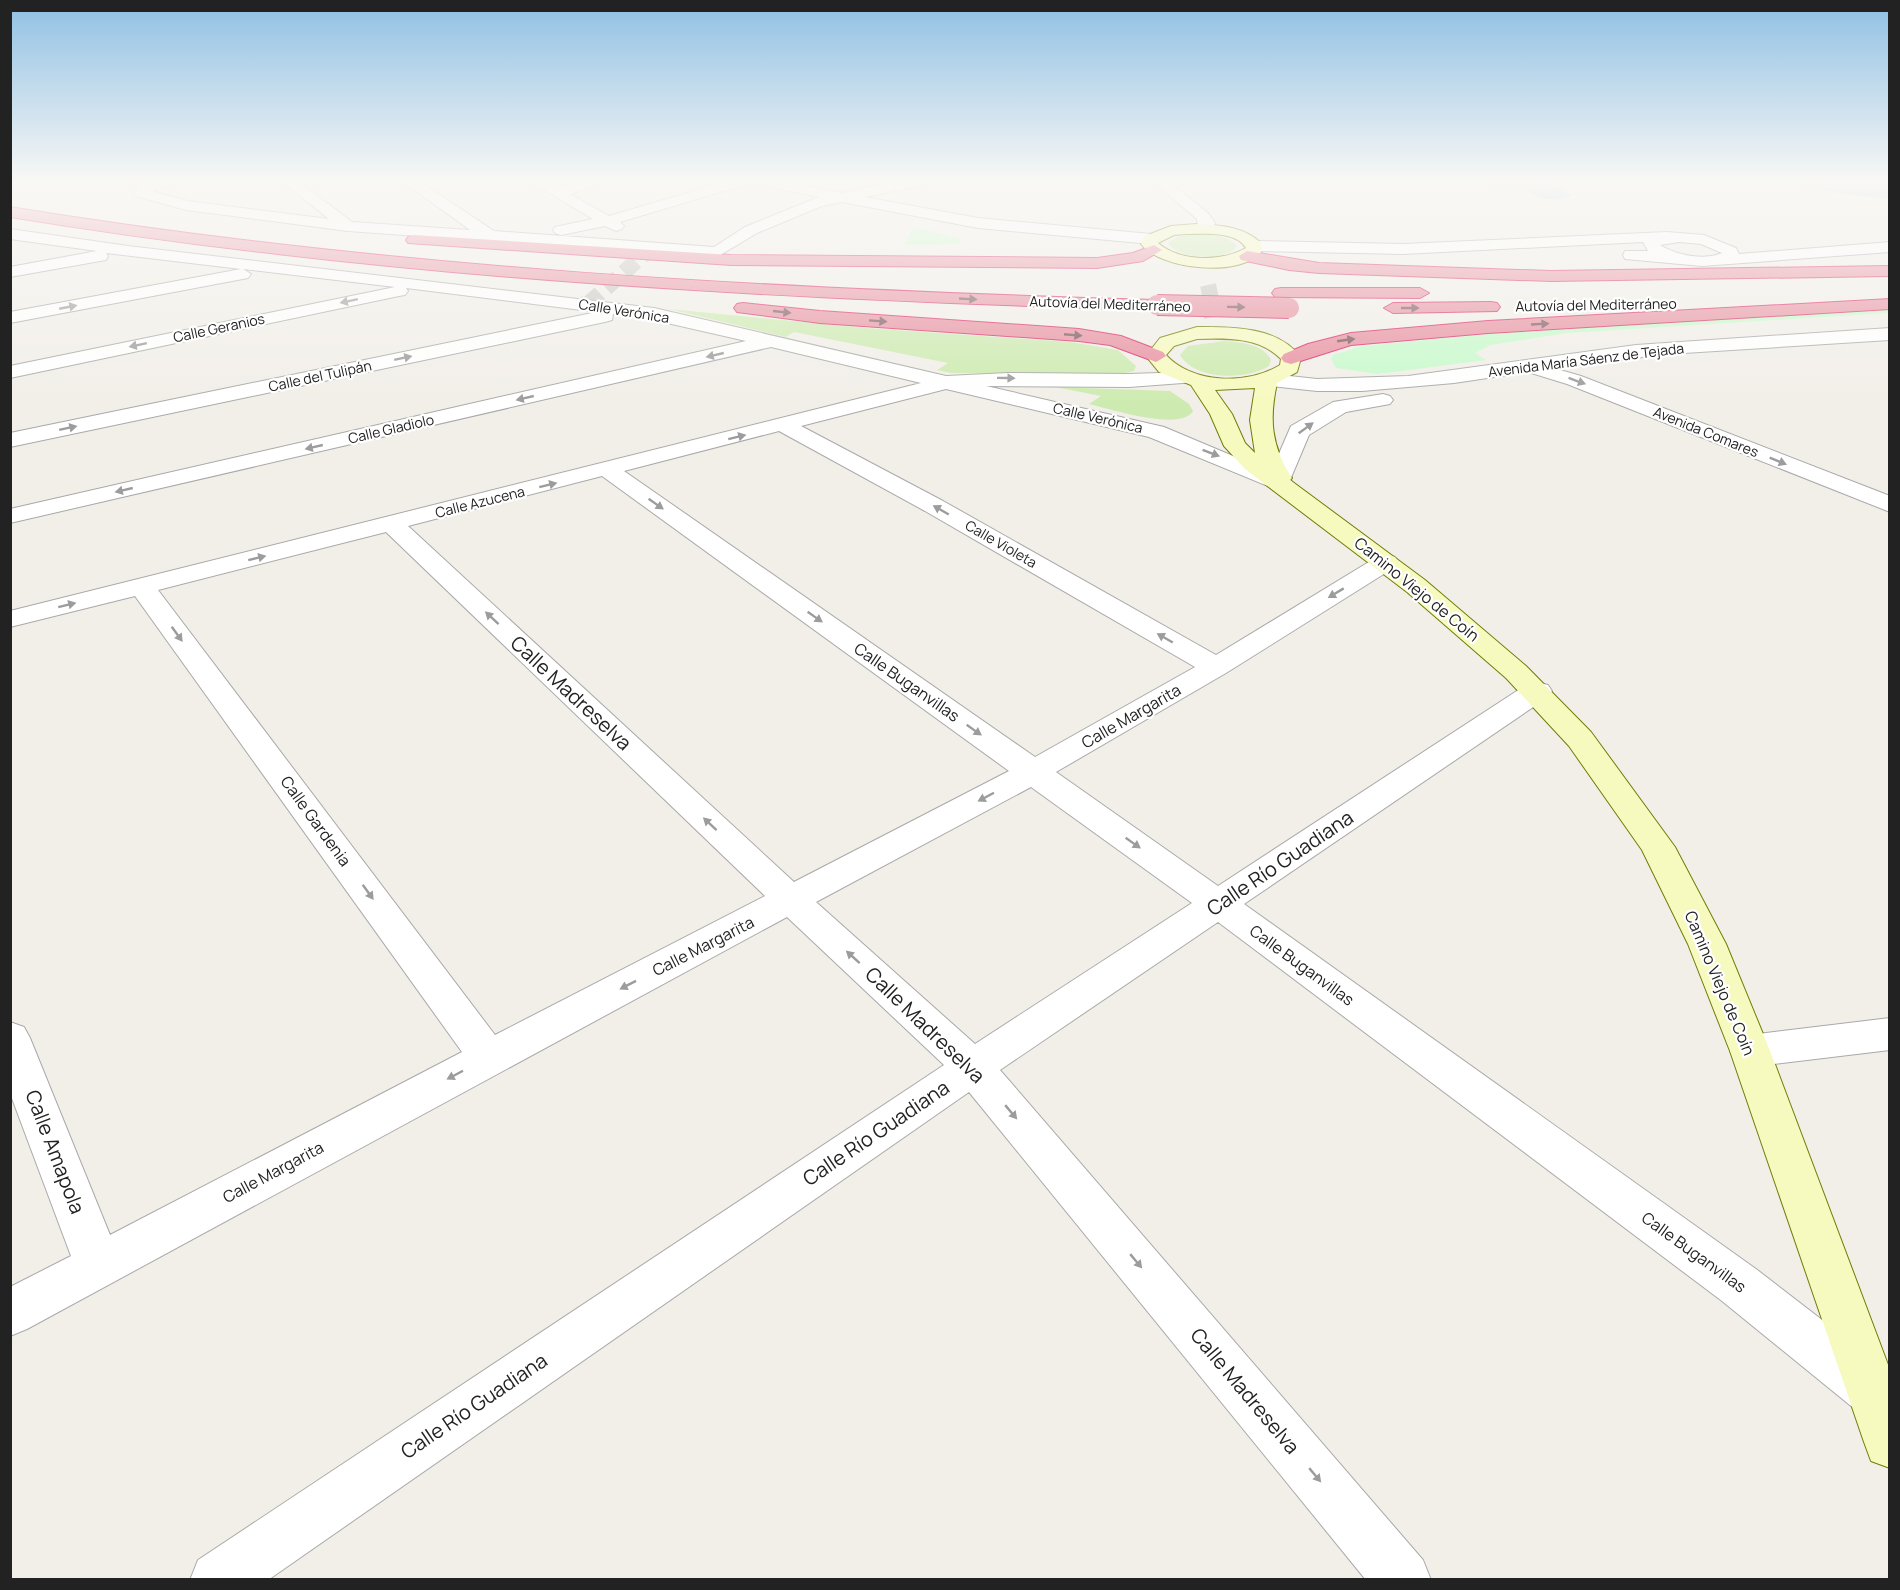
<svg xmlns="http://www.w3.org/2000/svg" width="1900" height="1590" font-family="Manrope,sans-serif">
  <rect width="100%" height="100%" fill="#f2efe9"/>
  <g fill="#cdebb0">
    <path d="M1197 234C1211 235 1228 235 1237 246 1226 262 1178 259 1168 243L1177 237Z"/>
    <path d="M669 309 866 328 1071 342 1118 350 1136 366 1134 371 1121 374 951 373 937 370 948 363 794 332 786 337Z"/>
    <path d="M1224 341C1240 342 1264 344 1271 360L1269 366C1247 380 1195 381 1180 355L1188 346Z"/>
    <path d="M1055 387 1170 391 1189 404 1193 411C1181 432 1111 409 1089 404L1101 396Z"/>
  </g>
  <g fill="#c8facc">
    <path d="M913 227 961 239 959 244 905 245Z"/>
    <path d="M1889 306V313L1567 333 1491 345 1475 353 1486 360 1378 374 1336 368 1331 359 1333 355 1362 346 1532 330Z"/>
  </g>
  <g fill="#aad3df">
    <path d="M1482 181H1561L1555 184 1556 187 1572 195C1563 201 1544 201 1535 195 1530 193 1529 189 1523 188 1508 185 1494 195 1482 181Z"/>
    <path d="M1790 181H1889V199L1836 193Z"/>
  </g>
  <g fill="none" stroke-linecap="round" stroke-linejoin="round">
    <path stroke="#c8c6c1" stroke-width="16" stroke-dasharray="16 8" stroke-linecap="butt" d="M588 304 651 248"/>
    <path stroke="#c8c6c1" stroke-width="20" stroke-dasharray="20 10" stroke-linecap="butt" d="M587 305 589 303"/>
    <path stroke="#c8c6c1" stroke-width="16" stroke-dasharray="16 8" stroke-linecap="butt" d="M1208 285 1212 304"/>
    <path stroke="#c8c6c1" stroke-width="20" stroke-dasharray="20 10" stroke-linecap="butt" d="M1211 303 1214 317"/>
    <defs>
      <g id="street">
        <path d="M154 181H181L152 191 187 201 329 219 282 181H298L352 222 470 230 402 181H419L494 231 714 247 745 227 819 197 751 183 620 222 624 226 622 229 616 231 605 226 561 235 555 233 553 230 555 227 593 219 529 181H547L559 188 584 181H608L570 194 609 216 728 181H781L842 193 902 181H932L925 185 865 197 978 218 1151 234 1159 239 1151 244 978 228 842 202 822 206 757 233 717 257 348 231 186 210 136 196 134 193 143 184Z"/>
        <path d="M1152 181H1168L1208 213 1215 223 1211 232H1199L1197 219Z"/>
        <path d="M10 229 128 246 654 308 946 376 1008 373 1129 374 1189 372 1196 374 1199 378 1196 382 1129 387 986 386 1164 427 1271 472 1291 426 1333 402 1383 394 1390 396 1393 400 1390 404 1346 412 1309 435 1290 480 1297 486 1293 491 1285 493 1149 437 946 389 801 426 943 501 1216 655 1377 557 1386 554 1395 557 1399 562 1395 567 1226 673 1056 772 1218 886 1526 685 1537 682 1548 685 1552 691 1548 697 1244 904 1756 1269 1887 1370 1890 1376 1887 1406 1869 1413 1851 1406 1722 1301 1218 922 1000 1070 1423 1560 1431 1580H1366L969 1092 268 1580H190L198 1560 944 1065 787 917 27 1329 10 1336V1287L71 1256 10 1093V1022L24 1027 30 1038 110 1235 462 1052 135 596 10 627V611L921 383 771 347 10 523V509L746 341 654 320 613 314 612 320 605 322 10 447V433L597 312 406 288 408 291 405 295 399 296 10 378V366L395 287 243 269 251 274 248 278 10 323V312L241 269 106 253 108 256 106 260 10 277V267L97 251 10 239ZM779 431 925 511 1195 667 1035 757 624 471ZM602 476 1009 771 794 882 408 526ZM386 532 765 896 495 1035 158 590ZM1031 787 1192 903 975 1044 816 902Z"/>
        <path d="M1667 232 1704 235 1736 248 1739 254 1890 242V252L1702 266 1625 259 1623 255 1625 251H1648L1643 242 1403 254 1255 251 1247 246 1255 241 1403 244ZM1679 242 1701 244 1722 253C1704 261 1676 255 1660 245Z"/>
        <path d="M1890 328V340L1668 354 1553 368 1581 376 1890 496V512L1567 384 1528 372 1454 383 1362 391H1317L1271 386 1264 384 1261 380 1264 376 1271 374 1317 379 1408 376 1636 345Z"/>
        <path d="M1890 1018V1050L1750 1067 1736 1062 1730 1051 1736 1040 1750 1035Z"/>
      </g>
      <g id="secondary">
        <path d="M1196 224C1219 225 1243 226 1261 243L1262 251C1242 278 1160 270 1141 244L1145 236 1171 226ZM1187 234C1205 234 1236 231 1246 248 1221 262 1180 262 1158 243L1174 235Z"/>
        <path d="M1197 327C1231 327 1279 326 1301 358L1297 372 1277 383C1269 419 1271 446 1292 478L1290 480 1425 580 1526 666 1591 732 1675 847 1726 944 1770 1051 1890 1370V1468L1871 1461 1864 1442 1730 1051 1688 944 1642 850 1569 746 1506 678 1407 592 1245 469 1224 446 1210 414 1191 385 1159 372 1146 356 1160 338ZM1197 339C1227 338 1259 337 1281 359L1280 365C1247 385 1193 384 1166 355L1174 346ZM1255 388 1250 420 1255 453 1245 443 1232 414 1215 390Z"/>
      </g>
      <g id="highway">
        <path d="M10 207C389 269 774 289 1157 300L1166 305 1157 310C774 299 389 279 10 217Z"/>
        <path d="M414 235 731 255 1097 258 1133 253 1154 245 1162 250 1143 261 1097 268 731 265 408 243 406 240 408 237Z"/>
        <path d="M1247 251 1319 263 1551 271 1890 266V276L1551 281 1319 273 1289 270 1241 260 1239 256Z"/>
        <path d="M1281 288H1420L1429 293 1420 298 1275 297 1272 293 1275 289Z"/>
        <path d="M1890 299V309L1488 333 1351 345 1291 364 1284 362 1281 358 1284 354 1308 344 1351 333 1488 321Z"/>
        <path d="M1491 302 1497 303 1500 307 1497 311 1393 313 1384 308 1393 303Z"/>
        <path d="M743 303 820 311 1079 329 1121 336 1163 352 1166 356 1156 362 1110 345 1079 341 820 323 737 312 734 308 737 304Z"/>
      </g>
    </defs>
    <use href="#street" stroke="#a9a9a9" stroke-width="2"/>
    <use href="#secondary" stroke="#707d05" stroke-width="2"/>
    <use href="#highway" stroke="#dc2a67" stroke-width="2"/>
    <use href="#street" fill="#fff" fill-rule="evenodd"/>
    <use href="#secondary" fill="#f7fabf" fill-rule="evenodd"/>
    <use href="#highway" fill="#e892a2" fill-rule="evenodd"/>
    <defs>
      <path id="highway-bridge" d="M1157 305 1289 308"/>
    </defs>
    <use href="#highway-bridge" stroke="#dc2a67" stroke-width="22" stroke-linecap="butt"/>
    <use href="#highway-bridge" stroke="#e892a2" stroke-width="20"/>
  </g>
  <defs><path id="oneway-solid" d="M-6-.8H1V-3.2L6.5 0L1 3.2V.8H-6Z" transform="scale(1.5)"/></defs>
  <g fill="#7b545c">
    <use href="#oneway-solid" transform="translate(968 299) rotate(3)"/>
    <use href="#oneway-solid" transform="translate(1236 307) rotate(1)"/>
    <use href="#oneway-solid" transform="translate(1410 308)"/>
    <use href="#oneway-solid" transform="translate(782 312) rotate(6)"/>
    <use href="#oneway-solid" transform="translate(878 321) rotate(4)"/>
    <use href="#oneway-solid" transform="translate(1540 324) rotate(-3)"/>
    <use href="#oneway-solid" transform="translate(1073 335) rotate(5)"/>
    <use href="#oneway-solid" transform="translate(1346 340) rotate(-8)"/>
  </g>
  <g fill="#9c9c9c">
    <use href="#oneway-solid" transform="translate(349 301) rotate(168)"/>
    <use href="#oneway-solid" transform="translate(68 307) rotate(-11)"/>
    <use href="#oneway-solid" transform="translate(138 345) rotate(168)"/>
    <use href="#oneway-solid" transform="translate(715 355) rotate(167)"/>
    <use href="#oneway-solid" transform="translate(403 358) rotate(-12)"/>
    <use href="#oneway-solid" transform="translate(1006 378) rotate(1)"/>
    <use href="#oneway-solid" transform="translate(1577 381) rotate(20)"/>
    <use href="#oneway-solid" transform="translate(525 398) rotate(167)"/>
    <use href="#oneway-solid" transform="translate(68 428) rotate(-12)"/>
    <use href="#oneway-solid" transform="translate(1306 428) rotate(-36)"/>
    <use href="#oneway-solid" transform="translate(737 437) rotate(-14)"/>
    <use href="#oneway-solid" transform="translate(314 447) rotate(167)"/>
    <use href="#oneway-solid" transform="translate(1211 453) rotate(21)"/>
    <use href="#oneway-solid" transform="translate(1778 461) rotate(22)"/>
    <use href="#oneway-solid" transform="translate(548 485) rotate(-14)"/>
    <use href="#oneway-solid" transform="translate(124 490) rotate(167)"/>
    <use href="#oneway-solid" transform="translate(656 504) rotate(35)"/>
    <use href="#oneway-solid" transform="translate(941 510) rotate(-150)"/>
    <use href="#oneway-solid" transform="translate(257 558) rotate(-14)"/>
    <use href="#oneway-solid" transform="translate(1336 593) rotate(149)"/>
    <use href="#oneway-solid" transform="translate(67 605) rotate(-14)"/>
    <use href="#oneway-solid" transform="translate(815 617) rotate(35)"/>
    <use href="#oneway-solid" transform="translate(492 618) rotate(-137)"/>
    <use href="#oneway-solid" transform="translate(177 634) rotate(54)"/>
    <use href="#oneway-solid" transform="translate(1165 638) rotate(-150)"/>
    <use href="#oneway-solid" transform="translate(974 730) rotate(35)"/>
    <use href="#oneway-solid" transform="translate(986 797) rotate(152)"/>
    <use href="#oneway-solid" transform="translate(710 824) rotate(-137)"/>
    <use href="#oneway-solid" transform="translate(1133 843) rotate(35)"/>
    <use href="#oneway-solid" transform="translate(368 892) rotate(54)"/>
    <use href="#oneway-solid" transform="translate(853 957) rotate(-138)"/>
    <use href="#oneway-solid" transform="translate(628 985) rotate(153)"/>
    <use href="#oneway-solid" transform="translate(455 1075) rotate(152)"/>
    <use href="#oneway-solid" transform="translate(1011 1112) rotate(50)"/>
    <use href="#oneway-solid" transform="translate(1136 1261) rotate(50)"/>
    <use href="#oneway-solid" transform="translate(1315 1475) rotate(50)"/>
  </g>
  <linearGradient id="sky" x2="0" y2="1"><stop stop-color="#8fc0e4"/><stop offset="0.45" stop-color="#f9f8f5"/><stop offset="1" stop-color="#f9f8f5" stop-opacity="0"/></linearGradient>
  <rect width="1900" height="404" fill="url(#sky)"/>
  <g text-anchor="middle" stroke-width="4.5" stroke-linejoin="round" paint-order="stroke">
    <g font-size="14" fill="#222" stroke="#fff">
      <text transform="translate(1110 304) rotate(2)" y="5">Autovía del Mediterráneo</text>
      <text transform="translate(1596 305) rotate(-1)" y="5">Autovía del Mediterráneo</text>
      <text transform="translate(624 311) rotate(9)" y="5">Calle Verónica</text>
      <text transform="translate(219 328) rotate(-12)" y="5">Calle Geranios</text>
      <text transform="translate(1586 360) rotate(-7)" y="5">Avenida María Sáenz de Tejada</text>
      <text transform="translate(320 376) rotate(-12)" y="5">Calle del Tulipán</text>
      <text transform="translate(1098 418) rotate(13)" y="5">Calle Verónica</text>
      <text transform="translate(391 429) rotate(-13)" y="5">Calle Gladiolo</text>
      <text transform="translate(1706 432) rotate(22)" y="5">Avenida Comares</text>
      <text transform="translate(480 502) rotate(-14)" y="5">Calle Azucena</text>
      <text transform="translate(1001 544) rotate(30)" y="5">Calle Violeta</text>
    </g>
    <g font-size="16" fill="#222" stroke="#fff">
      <text transform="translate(1417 589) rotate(39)" y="6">Camino Viejo de Coín</text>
      <text transform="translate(907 682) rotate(35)" y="6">Calle Buganvillas</text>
      <text transform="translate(1131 716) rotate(-30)" y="6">Calle Margarita</text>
      <text transform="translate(316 821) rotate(54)" y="6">Calle Gardenia</text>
      <text transform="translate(703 946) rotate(-27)" y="6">Calle Margarita</text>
      <text transform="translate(1302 965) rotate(36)" y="6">Calle Buganvillas</text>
      <text transform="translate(1720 983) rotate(67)" y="6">Camino Viejo de Coín</text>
      <text transform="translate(273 1172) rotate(-28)" y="6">Calle Margarita</text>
      <text transform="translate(1694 1252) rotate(36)" y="6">Calle Buganvillas</text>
    </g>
    <g font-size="20" fill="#222" stroke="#fff">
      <text transform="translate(571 693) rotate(43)" y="7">Calle Madreselva</text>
      <text transform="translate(1280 863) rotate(-34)" y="7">Calle Río Guadiana</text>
      <text transform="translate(925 1025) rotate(44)" y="7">Calle Madreselva</text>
      <text transform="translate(876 1133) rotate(-34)" y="7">Calle Río Guadiana</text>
      <text transform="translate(55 1152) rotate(69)" y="7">Calle Amapola</text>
      <text transform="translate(1245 1391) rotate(50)" y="7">Calle Madreselva</text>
      <text transform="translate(474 1406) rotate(-34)" y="7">Calle Río Guadiana</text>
    </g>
  </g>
  <rect width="1900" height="1590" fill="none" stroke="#222222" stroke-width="24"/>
</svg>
